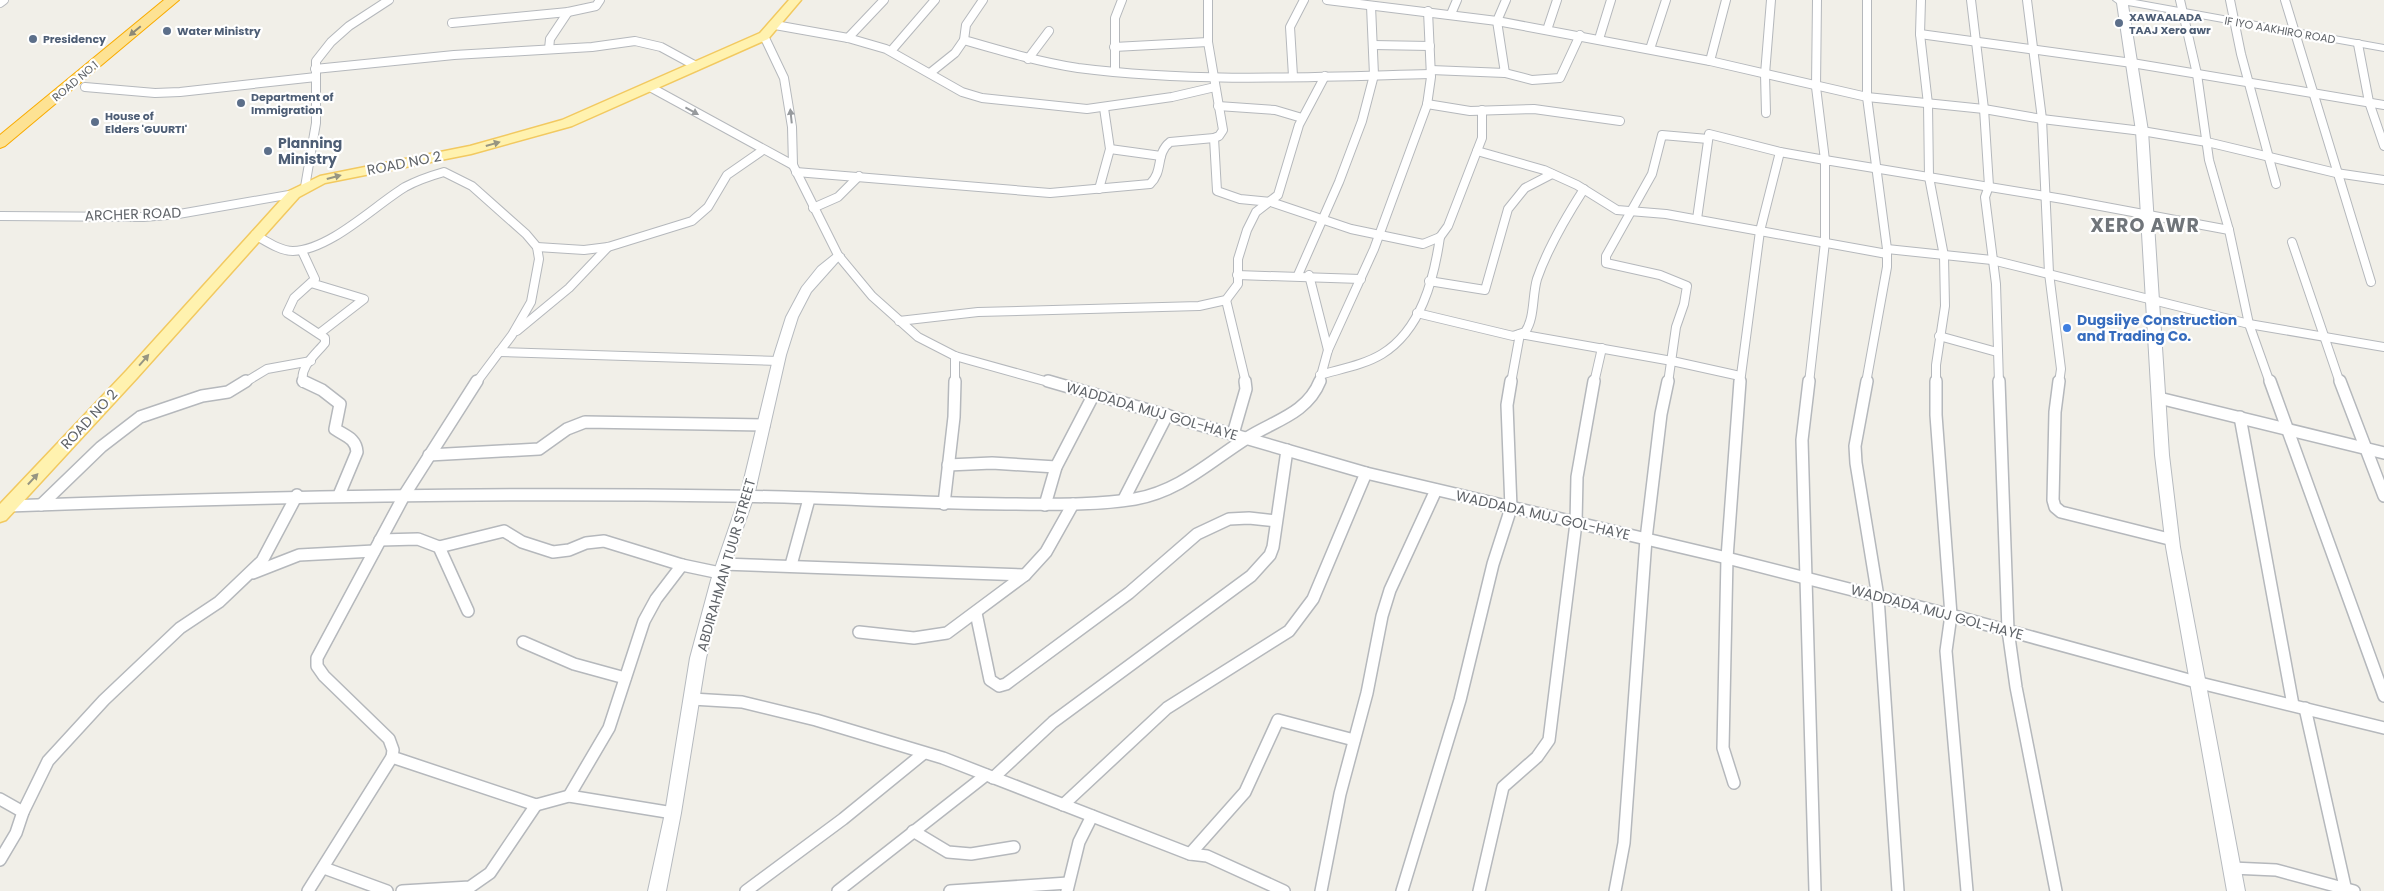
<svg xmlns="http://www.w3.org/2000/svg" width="2384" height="891" font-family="Poppins,sans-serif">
  <rect width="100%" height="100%" fill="#f1efe8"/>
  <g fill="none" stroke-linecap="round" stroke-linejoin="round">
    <defs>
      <g id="street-far1">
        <path d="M1327 0 1497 21 1710 61 1867 97 1984 109 2042 119 2142 131 2207 142 2336 173 2384 180"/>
        <path d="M1921 0 1920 34 1928 104 1929 177 1944 256 1945 306 1936 365V383"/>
        <path d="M1971 0 1984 109 1989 186 1985 197 1996 284 1999 383"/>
        <path d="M2027 0 2042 119 2049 273 2061 369 2059 383"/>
        <path d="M2180 0 2197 74 2209 160 2229 230 2249 324 2270 383"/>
        <path d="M2230 0 2241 54 2276 184"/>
        <path d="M2285 0 2371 282"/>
        <path d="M0 3 4 0"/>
        <path d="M1451 14 1457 0"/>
        <path d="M452 23 568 12 596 6 600 0"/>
        <path d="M775 25 848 38 886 49 962 92 982 98 1087 109 1172 97 1215 87"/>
        <path d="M1547 30 1557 0"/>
        <path d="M1920 34 2132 63 2384 105"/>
        <path d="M764 36 784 78 792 127 793 165 838 255 872 296 918 337 955 356 1052 383"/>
        <path d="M848 38 884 0"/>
        <path d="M1599 39 1611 0"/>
        <path d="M964 40C1002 51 1039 62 1078 68 1195 83 1313 77 1430 74"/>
        <path d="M2358 44 2369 102 2384 146"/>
        <path d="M1373 45 1430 46"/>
        <path d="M1114 47 1208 42"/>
        <path d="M549 49 550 39 568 12"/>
        <path d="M1650 49 1666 0"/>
        <path d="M891 51 935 0"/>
        <path d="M1028 59 1049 31"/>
        <path d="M1710 61 1726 0"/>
        <path d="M315 69 454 55 592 47 635 41 661 47 696 66"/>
        <path d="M1431 70 1505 73 1497 21 1506 0"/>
        <path d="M1115 71V18L1122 0"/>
        <path d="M930 73 955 53 964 40 966 25 983 0"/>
        <path d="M1505 73 1532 80 1560 78 1580 35"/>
        <path d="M1293 76 1290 27 1304 0"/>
        <path d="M85 87 155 93 180 92 316 77"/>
        <path d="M650 87 793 165"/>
        <path d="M1427 104 1470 111 1534 109 1620 121"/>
        <path d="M1218 106 1275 110 1302 118"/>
        <path d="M1766 113 1765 74 1771 0"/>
        <path d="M1214 138 1217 191 1240 199 1271 202 1351 229 1423 244 1440 237 1448 226 1482 138V110"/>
        <path d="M1110 149 1161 156"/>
        <path d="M1477 151 1544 170 1577 185 1617 210 1666 214 1887 254"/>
        <path d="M796 172 1050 193 1150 184C1164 171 1155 154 1170 142L1214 138 1219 136 1223 130 1208 42V0"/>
        <path d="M305 187 316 123V61L331 42 349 26 389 0"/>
        <path d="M1099 189 1110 149 1104 108"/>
        <path d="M813 208 838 197 859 176"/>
        <path d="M1697 219 1709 134 1780 152"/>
        <path d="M255 235C266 241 280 251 293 251 330 250 374 206 405 187 418 180 430 176 444 172L472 186 526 234 537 247 539 259 531 302 512 335 476 383"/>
        <path d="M2292 242 2340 383"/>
        <path d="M537 247 584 250 608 247 692 221 708 207 727 175 763 150"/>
        <path d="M1887 249 1992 260 2249 324 2384 347"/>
        <path d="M302 251 315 279 294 298 287 313 325 338V343C316 354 299 367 303 383"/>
        <path d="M1237 275 1361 279"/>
        <path d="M1298 275 1339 182 1362 121 1374 75 1371 6"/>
        <path d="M1309 275 1328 350"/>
        <path d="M1429 281 1485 290 1508 209 1525 188 1552 174"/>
        <path d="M311 283 364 299 320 333"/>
        <path d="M1226 300 1246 383"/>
        <path d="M1417 313 1513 336 1525 332C1535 318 1532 296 1537 279 1548 247 1566 217 1584 189"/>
        <path d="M899 321 978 312 1199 306 1226 300 1238 284V259L1247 230 1256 212 1278 195 1299 125 1325 76"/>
        <path d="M517 331 569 288 608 247"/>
        <path d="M1939 336 1997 352"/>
        <path d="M499 352 779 361"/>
        <path d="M1320 375C1340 369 1364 365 1382 354 1421 330 1434 279 1440 237"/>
        <path d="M244 383 267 369 311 361"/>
        <path d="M955 383V356"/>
        <path d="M1319 383 1328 350 1374 249 1427 105 1431 77 1428 11"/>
        <path d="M1511 383 1520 334 1672 361 1740 376"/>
        <path d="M1594 383 1602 348"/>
        <path d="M1668 383 1676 327 1684 304 1687 286 1660 275 1606 263V256L1652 174 1662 135 1708 139"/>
        <path d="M1740 383 1760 231 1780 152 1825 160 1816 87 1817 0"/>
        <path d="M1809 383 1825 242V160L2063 199 2229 230"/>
        <path d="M1866 383 1887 267V249L1867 97V0"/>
      </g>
      <g id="street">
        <path d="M303 381 322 390 340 404 335 429C345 436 356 438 357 452L339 495"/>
        <path d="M1048 381 1366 473 1727 558 1951 615 2200 683 2384 728"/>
        <path d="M1809 381 1802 440 1815 891"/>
        <path d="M1867 381 1855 446 1856 463 1878 597 1898 891"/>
        <path d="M1936 381V415L1951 615 1946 651 1967 891"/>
        <path d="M1999 381 2008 630 2016 687 2056 891"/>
        <path d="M2059 381 2055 412 2053 500 2055 507 2061 512 2173 540"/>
        <path d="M2270 381 2384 696"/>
        <path d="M2340 381 2384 496"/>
        <path d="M2159 398 2384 453"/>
        <path d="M2240 417 2293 705"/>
        <path d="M1233 434 1246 389 1245 381"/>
        <path d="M429 455 539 449 567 429 585 422 764 425"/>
        <path d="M948 465 992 463 1056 467"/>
        <path d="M1124 499 1167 415"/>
        <path d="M944 504 954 417 955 381"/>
        <path d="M41 505 101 447 140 417 202 396 228 392 246 381"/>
        <path d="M1045 505 1056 467 1094 394"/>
        <path d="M8 506C248 497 488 492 728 496 821 497 913 503 1006 504 1049 504 1092 506 1135 499 1180 491 1209 462 1247 438 1273 421 1307 414 1320 381"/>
        <path d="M380 540 418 539 439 547 468 611"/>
        <path d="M439 547 504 531 522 542 553 552 569 550 586 543 604 541 682 565 720 573"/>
        <path d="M723 564 1025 575"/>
        <path d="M791 565 809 499"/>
        <path d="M253 573 299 555 374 551"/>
        <path d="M976 613 990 680 999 686 1006 684 1129 593 1197 534 1229 519 1249 518 1276 521"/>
        <path d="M859 632 914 638 947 633 1025 575 1046 552 1073 504"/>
        <path d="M523 642 574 664 625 678"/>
        <path d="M692 699 742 702 816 720 943 758 1190 854 1207 856 1284 891"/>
        <path d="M2305 708 2346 891"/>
        <path d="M392 757 536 805 569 796 673 813"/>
        <path d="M993 778 1053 722 1251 576 1270 555 1273 547 1287 450"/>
        <path d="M1734 783 1723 748 1727 558 1740 381"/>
        <path d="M569 796 609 728 644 621 656 599 682 565"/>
        <path d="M0 799 23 812"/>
        <path d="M1063 805 1167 708 1289 631 1313 599 1366 473"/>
        <path d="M913 831 948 852 971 854 1014 847"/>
        <path d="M1190 854 1245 792 1278 720 1354 740"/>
        <path d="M0 860 16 833 23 812 48 761 104 700 180 628 219 602 262 561 297 495"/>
        <path d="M324 868 387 891"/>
        <path d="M2232 868 2276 870 2354 891"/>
        <path d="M308 891 392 757 393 750 389 739 324 676 317 666V658L405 494 477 381"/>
        <path d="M402 891 470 887 490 873 536 805"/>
        <path d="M746 891 843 819 924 753"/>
        <path d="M838 891 986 775"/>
        <path d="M950 891 1068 883"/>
        <path d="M1067 891 1079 842 1092 816"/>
        <path d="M1321 891 1340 794 1367 693 1382 616 1390 590 1436 490"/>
        <path d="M1402 891 1460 700 1493 564 1511 508 1507 405 1511 381"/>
        <path d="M1479 891 1503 787 1537 757 1549 740 1576 523 1577 477 1594 381"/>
        <path d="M1615 891 1624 843 1646 539 1661 414 1668 381"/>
      </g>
      <g id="secondary">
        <path d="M2113 0H2135L2384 45V51L2128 5 2148 131 2169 455 2180 547 2245 891H2227L2166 547 2155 455 2136 131 2117 3Z"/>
        <path d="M294 190 300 194 298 197 179 218 144 221 0 220V212L144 213 179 210Z"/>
        <path d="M838 251 844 255 811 292 798 317 786 355 754 496 725 580 706 658 681 813 666 891H648L665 813 690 658 711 580 740 496 774 355 786 317 802 287 818 267Z"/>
      </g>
      <path id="primary" d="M789 0H801L768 39 572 126 471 154 325 183 299 197 137 378 6 520 0 522V504L127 370 289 191 320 176 470 146 562 120 760 33Z"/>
      <path id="highway" d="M164 0H179L5 146 0 148V135Z"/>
    </defs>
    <use href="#street-far1" stroke="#b5b8bc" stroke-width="10"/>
    <use href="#street" stroke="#b5b8bc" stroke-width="14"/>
    <use href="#secondary" stroke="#b6babf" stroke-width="2"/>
    <use href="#primary" stroke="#f2c960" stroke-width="3"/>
    <use href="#highway" stroke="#f9ab00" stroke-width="2"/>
    <use href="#street-far1" stroke="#fff" stroke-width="8"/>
    <use href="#street" stroke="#fff" stroke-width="11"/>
    <use href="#secondary" fill="#fff" fill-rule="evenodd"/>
    <use href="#primary" fill="#fff2af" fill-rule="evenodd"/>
    <use href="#highway" fill="#fde293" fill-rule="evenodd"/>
  </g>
  <defs><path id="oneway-solid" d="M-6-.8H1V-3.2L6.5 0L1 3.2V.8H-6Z" transform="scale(1.25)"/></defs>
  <use fill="#8e8975" href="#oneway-solid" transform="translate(135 31) rotate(140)"/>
  <g fill="#979a9d">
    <use href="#oneway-solid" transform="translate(692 111) rotate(29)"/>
    <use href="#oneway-solid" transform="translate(791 116) rotate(-96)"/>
  </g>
  <g fill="#979581">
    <use href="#oneway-solid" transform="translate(493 144) rotate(-16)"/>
    <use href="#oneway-solid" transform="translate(334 177) rotate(-15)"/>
    <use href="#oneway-solid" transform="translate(144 360) rotate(-49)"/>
    <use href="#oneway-solid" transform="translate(33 479) rotate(-47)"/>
  </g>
  <g fill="#5c6f8a" stroke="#fff" stroke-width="2">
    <circle cx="2119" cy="23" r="5"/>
    <circle cx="167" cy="31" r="5"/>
    <circle cx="33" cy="39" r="5"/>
    <circle cx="241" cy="103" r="5"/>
    <circle cx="95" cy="122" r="5"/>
    <circle cx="268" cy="151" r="5"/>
  </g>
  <circle fill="#3f7fe0" stroke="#fff" stroke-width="2" cx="2067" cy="328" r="5"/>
  <g text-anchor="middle" stroke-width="4.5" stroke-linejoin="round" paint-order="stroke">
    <g font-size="11" font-weight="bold" fill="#4e5e75" stroke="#fff" text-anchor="start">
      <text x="2129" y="21">XAWAALADA<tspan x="2129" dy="13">TAAJ Xero awr</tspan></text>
      <text x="177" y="35">Water Ministry</text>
      <text x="43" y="43">Presidency</text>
      <text x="251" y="101">Department of<tspan x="251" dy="13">Immigration</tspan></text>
      <text x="105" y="120">House of<tspan x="105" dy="13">Elders 'GUURTI'</tspan></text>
    </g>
    <g font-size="11" fill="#5f6368" stroke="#fff">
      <text transform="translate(2280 30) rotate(10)" y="4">IF IYO AAKHIRO ROAD</text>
      <text transform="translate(75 81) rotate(-40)" y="4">ROAD NO.1</text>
    </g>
    <g font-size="14" font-weight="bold" fill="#4e5e75" stroke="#fff" text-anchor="start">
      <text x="278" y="148">Planning<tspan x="278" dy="16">Ministry</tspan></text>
    </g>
    <g font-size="14" fill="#5f6368" stroke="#fff">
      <text transform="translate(404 163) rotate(-11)" y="5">ROAD NO 2</text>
      <text transform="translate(133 214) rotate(-2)" y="5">ARCHER ROAD</text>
      <text transform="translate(1152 411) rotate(16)" y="5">WADDADA MUJ GOL-HAYE</text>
      <text transform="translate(89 419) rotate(-47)" y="5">ROAD NO 2</text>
      <text transform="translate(1543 515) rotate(13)" y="5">WADDADA MUJ GOL-HAYE</text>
      <text transform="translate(726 565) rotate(-74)" y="5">ABDIRAHMAN TUUR STREET</text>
      <text transform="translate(1937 612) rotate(15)" y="5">WADDADA MUJ GOL-HAYE</text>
    </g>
    <g font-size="14" font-weight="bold" fill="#366cbe" stroke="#fff" text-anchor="start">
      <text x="2077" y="325">Dugsiiye Construction<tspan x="2077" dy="16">and Trading Co.</tspan></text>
    </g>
    <g font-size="19" font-weight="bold" letter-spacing="1" fill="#70757a" stroke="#fff">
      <text x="2145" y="232">XERO AWR</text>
    </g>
  </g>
</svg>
